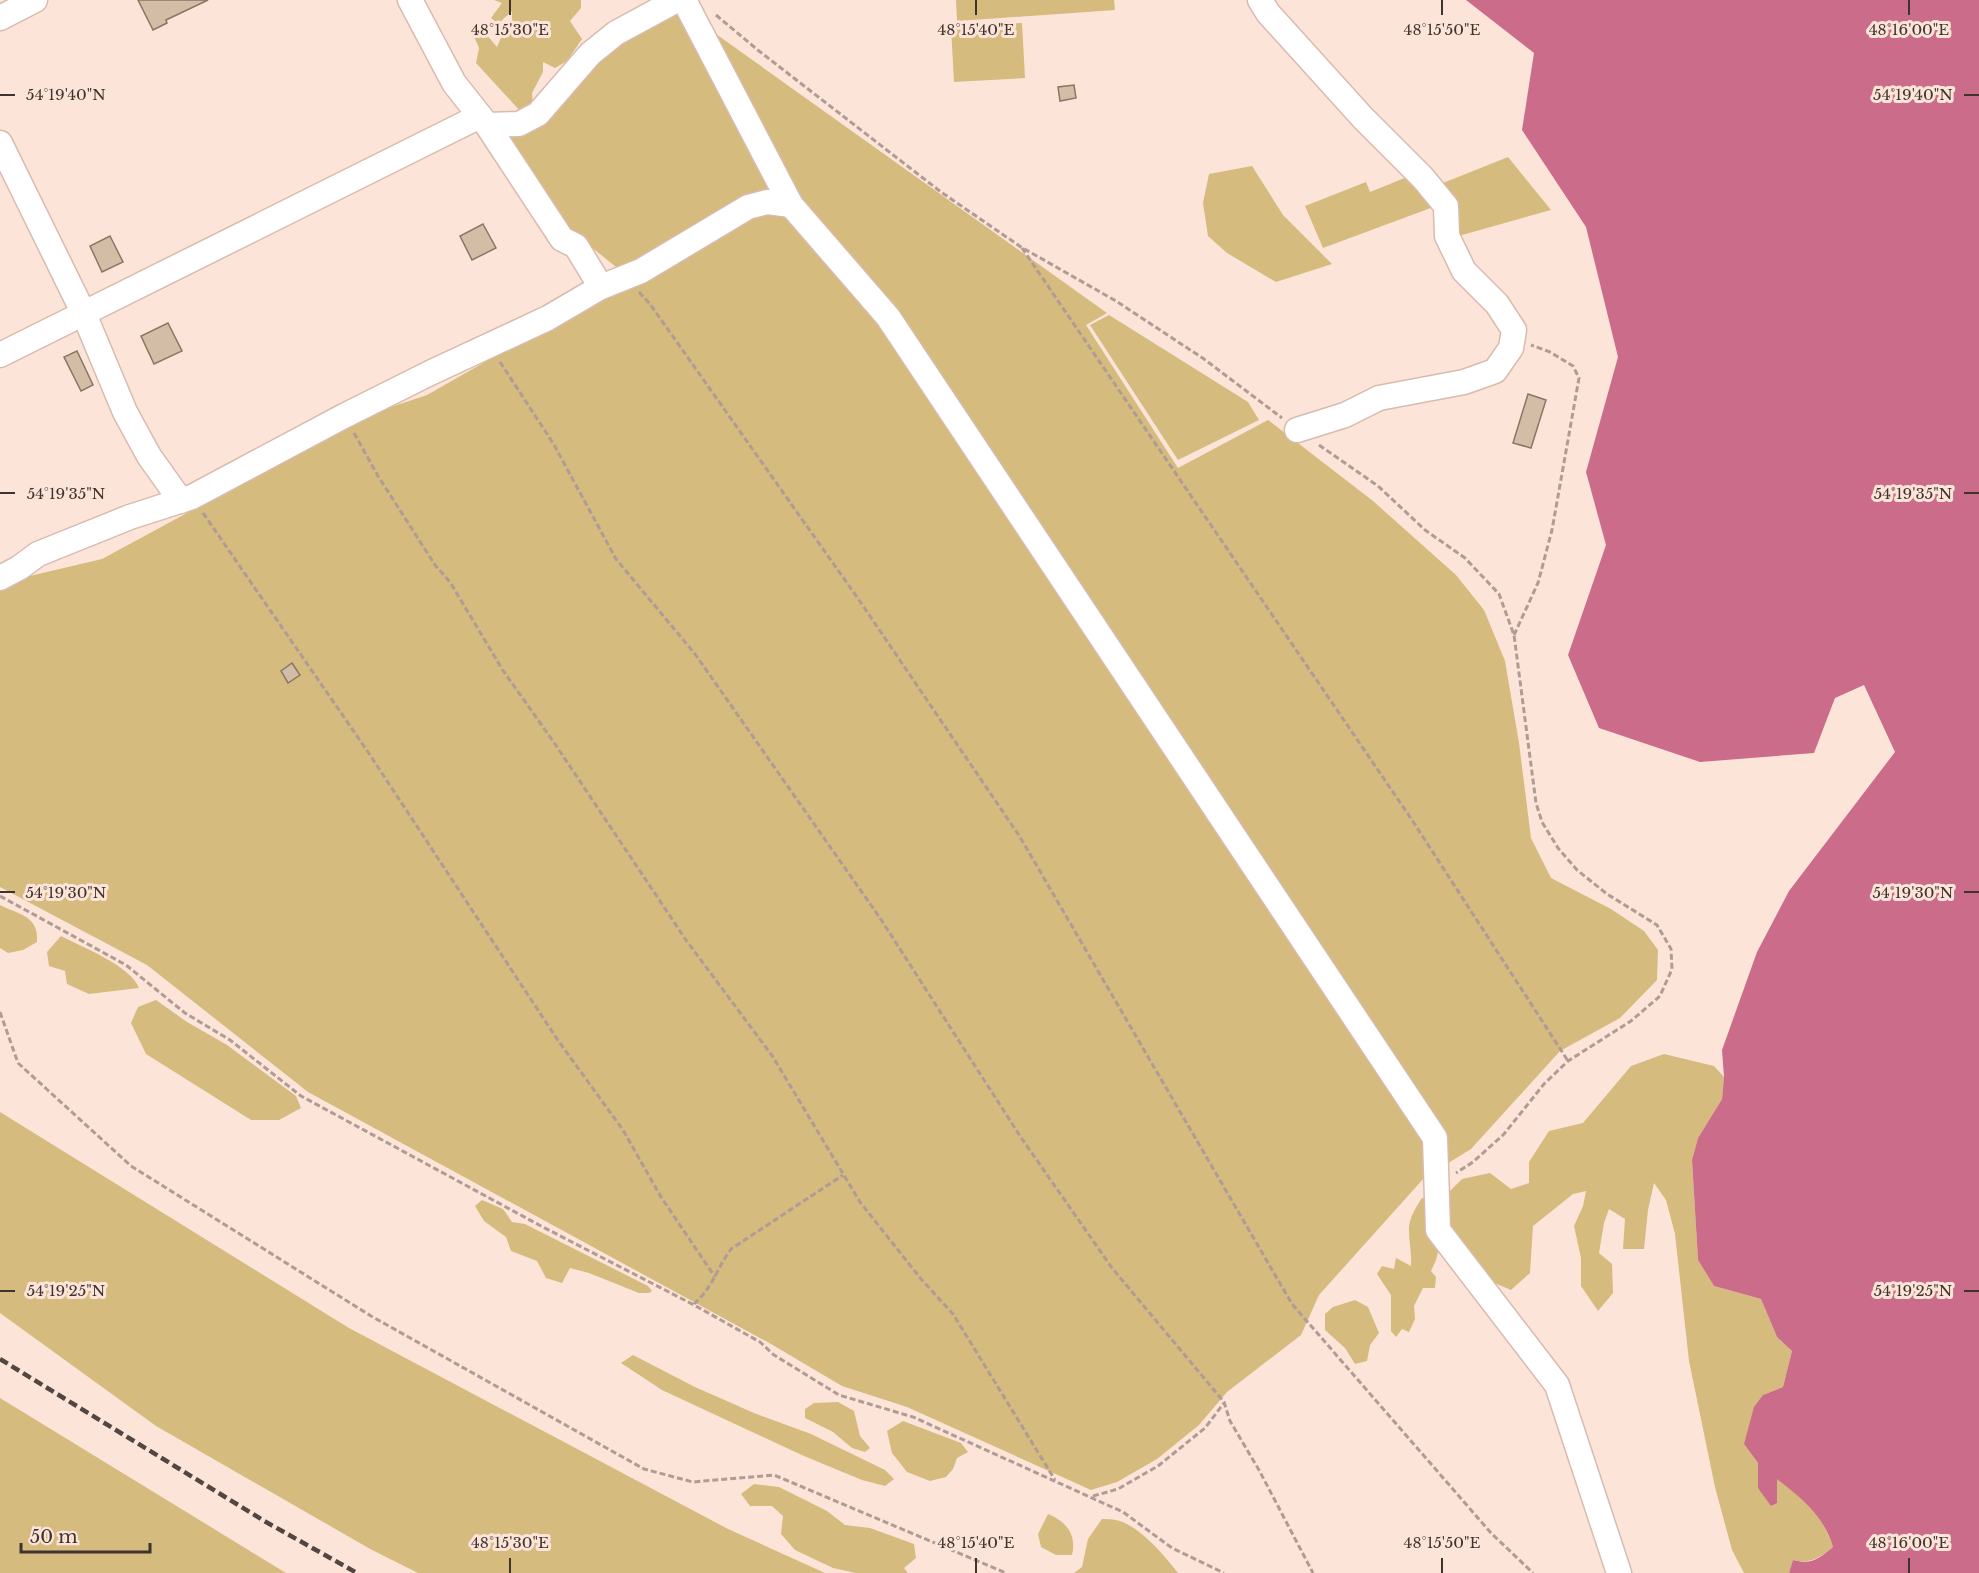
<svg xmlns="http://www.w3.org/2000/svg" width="1979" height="1573" font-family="'Libre Baskerville',serif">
  <rect width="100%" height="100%" fill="#fde4d9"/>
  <g fill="#d5bb7e">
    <path d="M494 0H581V8L570 21 582 39 567 61 555 68 543 62V72L532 93 533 110 521 112 476 63 479 48 470 27H480L497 47 502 35 512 30V11L498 24 491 18 502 3Z"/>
    <path d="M956 0H1114L1115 10 957 21Z"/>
    <path d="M678 7 1107 313 1086 325 1178 468 1268 420 1373 501 1456 575 1484 610 1505 661 1519 743 1531 838 1551 878 1611 909 1644 931 1658 950 1657 980 1620 1018 1560 1051 1471 1149 1424 1178 1319 1295 1301 1335 1227 1392 1199 1425 1157 1459 1117 1482 1091 1490 907 1407 842 1386 771 1344 308 1092 147 965 0 887V583L102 559 187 513 277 458 343 423 427 395 631 279 570 230 509 138 540 120 604 48Z"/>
    <path d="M1022 23 1025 78 954 82 951 27Z"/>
    <path d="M1508 157 1551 210 1455 237 1438 185Z"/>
    <path d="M1252 166 1283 215 1332 264 1276 282 1227 253 1208 236 1203 203 1209 174Z"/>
    <path d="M1412 175 1436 206 1323 248 1305 206 1366 182 1370 192Z"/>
    <path d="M1109 315 1248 402 1259 420 1178 460 1090 325Z"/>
    <path d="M0 905C20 915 39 916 37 942L23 950 8 953 0 948Z"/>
    <path d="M61 936C82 947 131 966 139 988L89 994 67 984 65 971 49 966 47 952Z"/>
    <path d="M156 1000 187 1022 227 1045 296 1096 301 1108 279 1120H251L146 1054 131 1023 138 1007Z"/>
    <path d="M1664 1054 1714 1066 1724 1077 1722 1099 1698 1138 1692 1160 1698 1260 1714 1286 1761 1299 1777 1337 1792 1351 1783 1387 1763 1395 1744 1444 1758 1463V1488L1777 1503V1478C1801 1498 1823 1515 1833 1547 1819 1558 1811 1564 1793 1560L1789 1573H1744L1732 1550 1715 1487 1689 1361 1675 1234 1666 1200 1654 1183 1648 1210 1644 1249H1623L1625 1219 1609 1209 1604 1223 1599 1253 1612 1264 1613 1293 1598 1311 1581 1286V1258L1574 1226 1583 1206 1586 1191 1573 1194 1533 1226 1530 1273 1511 1290 1483 1278 1446 1223 1443 1198 1462 1179 1490 1173 1511 1189 1529 1183V1162L1549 1131 1583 1123 1631 1066Z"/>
    <path d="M0 1112 349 1328 728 1529 825 1573H418L372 1550 156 1426 0 1313Z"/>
    <path d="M1422 1198 1428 1199 1439 1248 1436 1260 1431 1271 1436 1277 1435 1288H1423L1414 1306 1415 1319 1409 1332 1402 1329 1396 1337 1391 1331V1295L1377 1274 1382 1266 1394 1269 1396 1258 1411 1266C1412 1254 1409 1243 1409 1231 1408 1220 1416 1207 1422 1198Z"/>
    <path d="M482 1200 503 1209 512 1222 525 1224 648 1286 652 1291 649 1293H639L589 1273 570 1268 562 1283 546 1278 537 1261 511 1251 506 1237 484 1221 475 1206Z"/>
    <path d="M1355 1300 1368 1307 1379 1333 1370 1345 1367 1361 1355 1364 1345 1348 1325 1330V1314L1333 1307Z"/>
    <path d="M633 1355 695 1387 754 1413 811 1434 885 1470 894 1479 885 1486 862 1480 804 1456 662 1390 621 1363Z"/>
    <path d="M0 1398 286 1573H0Z"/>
    <path d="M838 1402 854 1411 860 1436 870 1448 865 1452 852 1448 833 1432 805 1418V1409L814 1403Z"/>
    <path d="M903 1421 961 1443 968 1452 957 1458 953 1469 946 1477 930 1481 907 1472 892 1453 887 1431Z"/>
    <path d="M754 1484 779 1487 827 1511 845 1525 870 1528 914 1544 916 1558 904 1568 908 1573H856L833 1568 795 1550 781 1534 783 1516 772 1506H750L741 1494Z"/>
    <path d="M1048 1514C1066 1521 1077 1535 1072 1555H1056L1041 1547 1038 1534Z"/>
    <path d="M1102 1519C1107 1519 1112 1519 1116 1520 1139 1525 1164 1555 1178 1573H1074L1082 1567 1088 1539Z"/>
  </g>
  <path fill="#cb6c8a" d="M1466 0H1979V1573H1789L1793 1560C1812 1565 1818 1559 1833 1547 1824 1516 1801 1498 1777 1479V1503L1771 1506 1758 1488V1463L1744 1444 1754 1407 1763 1395 1783 1387 1792 1351 1777 1337 1761 1299 1714 1286 1698 1260 1692 1160 1698 1138 1722 1099 1724 1077 1722 1050 1757 952 1789 891 1895 752 1864 685 1835 698 1814 753 1700 762 1599 728 1568 655 1606 545 1586 472 1618 357 1586 227 1522 130 1534 53Z"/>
  <g fill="#d3bda7" stroke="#8a7662" stroke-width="1.5">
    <path d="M138 0H208L166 20 167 23 153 30Z"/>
    <path d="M1074 85 1076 98 1060 101 1058 87Z"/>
    <path d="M483 224 496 248 472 260 460 236Z"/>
    <path d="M110 236 123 262 102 272 90 246Z"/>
    <path d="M168 323 182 351 154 364 141 336Z"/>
    <path d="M77 351 93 385 81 391 64 357Z"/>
    <path d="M1528 394 1546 400 1531 448 1513 443Z"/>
    <path d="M292 663 300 675 288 683 281 671Z"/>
  </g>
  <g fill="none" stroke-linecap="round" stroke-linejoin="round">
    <defs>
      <g id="minor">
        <path d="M684 0 791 205 888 317 1435 1138 1438 1230 1557 1385 1619 1573"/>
        <path d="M1260 0 1268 13 1363 118 1423 178 1446 206 1447 236 1464 271 1497 304 1514 330 1511 348 1495 371 1464 382 1379 398 1345 415 1297 430"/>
        <path d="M0 18 35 0"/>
        <path d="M487 125 519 124 538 114 590 54 616 33 677 0"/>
        <path d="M0 143 84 314 125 412 149 456 181 501"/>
        <path d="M601 287 641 271 748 207 767 202 791 205"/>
        <path d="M0 355 480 116"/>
        <path d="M0 578 19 568 38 554 130 517 192 497 344 416 430 373 548 318 601 287 576 246 562 239 487 125 454 83 410 0"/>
      </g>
    </defs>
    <use href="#minor" stroke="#d9bbae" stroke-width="27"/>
    <g stroke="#b09c94" stroke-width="3" stroke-dasharray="6 3" stroke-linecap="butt">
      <path d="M716 15 759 51 941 192 1021 247 1116 301 1204 359 1282 418"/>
      <path d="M1022 248 1412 820 1568 1061"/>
      <path d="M639 292 650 304 859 600 1020 837 1292 1304 1491 1533 1533 1573"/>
      <path d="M500 362 553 443 616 559 695 654 880 918 1020 1136 1112 1268 1224 1402 1230 1421 1259 1470 1313 1573"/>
      <path d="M354 433 378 476 435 565 450 582 502 669 555 744 686 940 773 1057 860 1202 921 1279 953 1314 1055 1480"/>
      <path d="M1319 445 1378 486 1425 530 1465 558 1499 594 1514 635 1536 803 1542 822 1558 848 1577 870 1607 894 1657 925 1671 949 1672 969 1660 996 1631 1021 1568 1061 1544 1084 1504 1134 1473 1162 1456 1173"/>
      <path d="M203 513 368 752 557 1039 623 1130 661 1197 715 1277"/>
      <path d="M1514 635 1538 583 1552 530 1579 378 1573 366 1550 352 1531 345"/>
      <path d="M0 896 126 965 185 1013 230 1040 301 1096 541 1226 694 1305 760 1342 774 1355 839 1395 913 1417 1123 1512 1172 1548 1224 1573"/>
      <path d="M0 1012 18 1063 131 1166 371 1316 644 1469 693 1482 774 1475 1006 1573"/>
      <path d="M694 1304C713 1287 716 1270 731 1249L843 1175"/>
      <path d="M1093 1496 1118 1489 1158 1466 1205 1428 1224 1403"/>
    </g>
    <use href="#minor" stroke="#fff" stroke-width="24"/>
    <path stroke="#534540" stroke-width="4.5" stroke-dasharray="9 4.5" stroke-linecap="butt" d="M0 1359 266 1522 357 1573"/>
  </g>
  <path fill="none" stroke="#3f332e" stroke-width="2" d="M510 0V15M976 0V15M1442 0V15M1909 0V15M0 95H15M1964 95H1979M0 493H15M1964 493H1979M0 892H15M1964 892H1979M0 1291H15M1964 1291H1979M510 1558V1573M976 1558V1573M1442 1558V1573M1909 1558V1573"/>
  <g font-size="15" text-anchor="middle" fill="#3f332e" stroke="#fde4d9" stroke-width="6" stroke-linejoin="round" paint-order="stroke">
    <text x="510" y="35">48°15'30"E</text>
    <text x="976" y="35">48°15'40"E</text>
    <text x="1442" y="35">48°15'50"E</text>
    <text x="1909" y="35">48°16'00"E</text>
    <text x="66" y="100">54°19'40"N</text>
    <text x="1913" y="100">54°19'40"N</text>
    <text x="66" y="499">54°19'35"N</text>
    <text x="1913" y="499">54°19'35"N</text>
    <text x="66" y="898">54°19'30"N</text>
    <text x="1913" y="898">54°19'30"N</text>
    <text x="66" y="1296">54°19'25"N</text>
    <text x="1913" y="1296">54°19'25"N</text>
    <text x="510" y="1548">48°15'30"E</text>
    <text x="976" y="1548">48°15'40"E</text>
    <text x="1442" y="1548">48°15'50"E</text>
    <text x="1909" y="1548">48°16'00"E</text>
  </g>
  <path d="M21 1543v9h129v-9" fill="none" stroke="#3f332e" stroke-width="3"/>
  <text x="30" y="1543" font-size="18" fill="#3f332e" stroke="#fde4d9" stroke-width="4.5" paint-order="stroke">50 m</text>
</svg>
